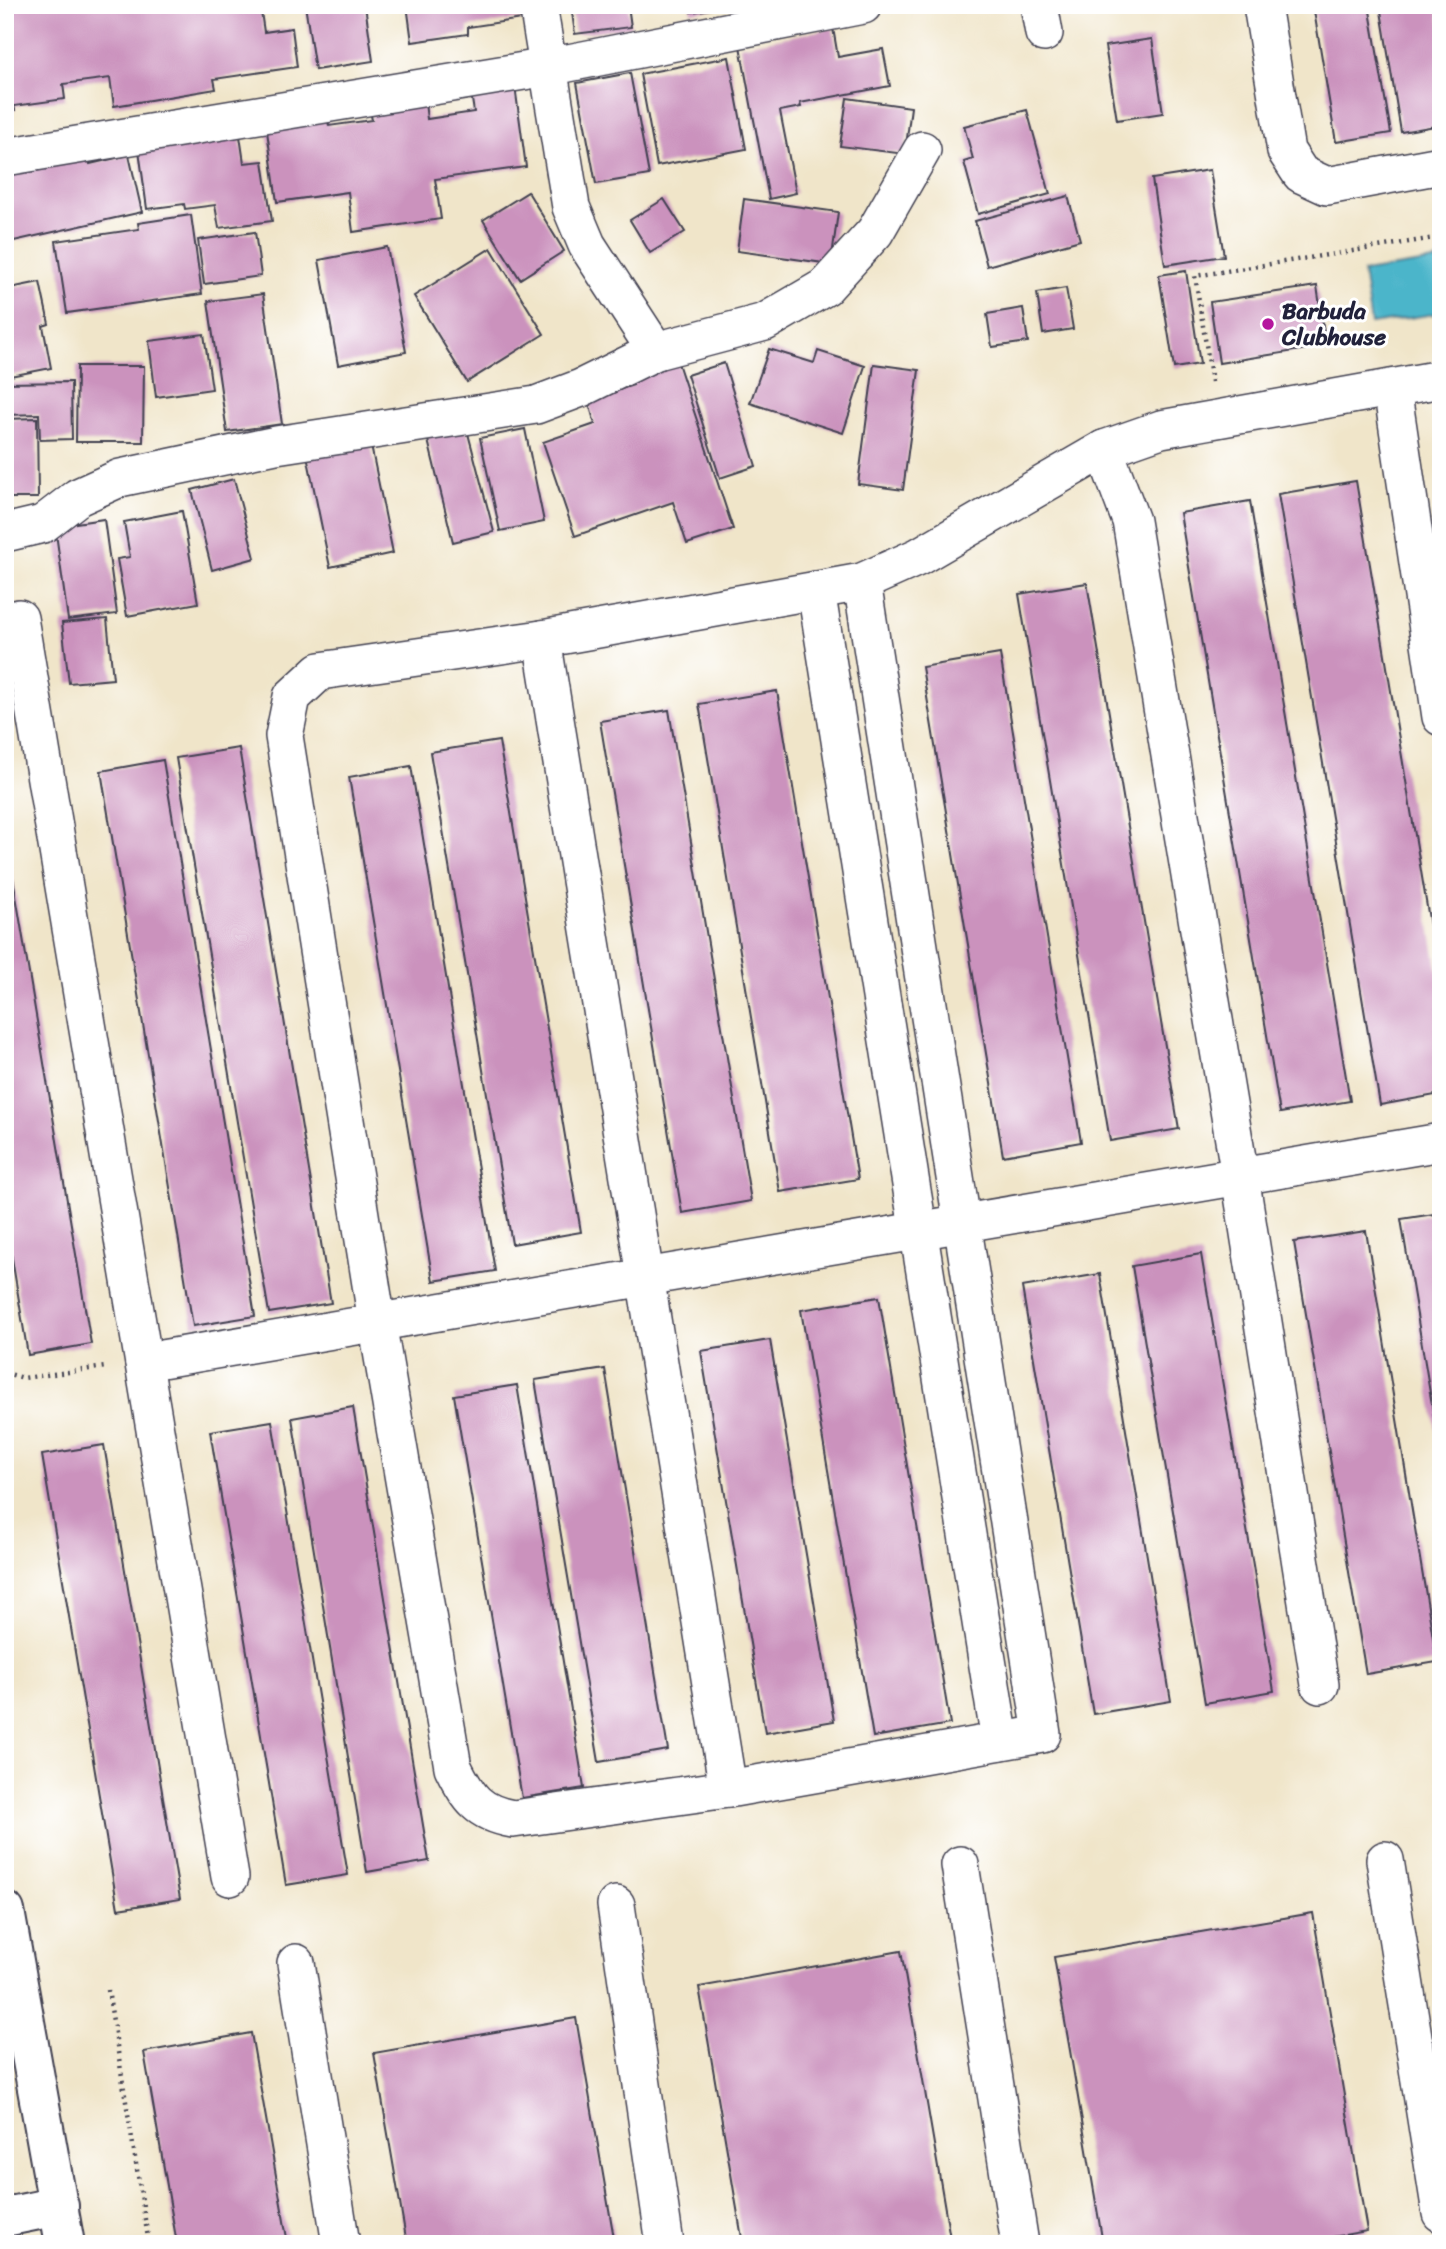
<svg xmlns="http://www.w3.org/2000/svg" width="1446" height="2249" font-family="Sriracha,sans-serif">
  <rect width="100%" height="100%" fill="#fff"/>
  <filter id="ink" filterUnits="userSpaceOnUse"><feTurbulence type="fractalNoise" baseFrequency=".0143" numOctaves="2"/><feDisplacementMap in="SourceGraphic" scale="14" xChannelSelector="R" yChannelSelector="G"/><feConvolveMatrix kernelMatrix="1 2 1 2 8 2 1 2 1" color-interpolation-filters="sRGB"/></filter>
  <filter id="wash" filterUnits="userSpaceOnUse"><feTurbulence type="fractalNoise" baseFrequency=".00686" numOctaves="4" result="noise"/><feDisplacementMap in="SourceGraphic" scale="28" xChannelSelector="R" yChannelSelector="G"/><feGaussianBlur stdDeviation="1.57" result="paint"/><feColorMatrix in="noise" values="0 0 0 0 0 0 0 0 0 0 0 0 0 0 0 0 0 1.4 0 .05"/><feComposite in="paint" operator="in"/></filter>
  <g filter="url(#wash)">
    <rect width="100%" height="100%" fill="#f0e5c9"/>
    <path fill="#4cb5ca" stroke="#376c82" stroke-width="2" d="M1441 260V313L1371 324 1363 272Z"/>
    <g id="blocks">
      <g fill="#cb92bd">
        <path d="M5 5H260L264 32 292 28 297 67 214 79 216 89 114 106 110 78 63 84 65 99 14 106 15 110 5 111Z"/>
        <path d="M305 5H365L373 61 315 70Z"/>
        <path d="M407 5H520L522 19 468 27V34L412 42Z"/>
        <path d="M571 5H628L631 27 575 34Z"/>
        <path d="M690 5H726V7L691 12Z"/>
        <path d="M1313 5H1369L1391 133 1336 142Z"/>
        <path d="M1380 5H1437L1441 29V125L1401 132Z"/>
        <path d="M833 28 838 57 883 49 890 86 800 103 801 107 780 111 796 193 769 199 740 46Z"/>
        <path d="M1152 39 1163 113 1117 120 1105 46Z"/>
        <path d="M729 57 746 149 657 166 640 74Z"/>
        <path d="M630 73 649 175 596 184 577 83Z"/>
        <path d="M515 86 526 167 435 179 441 219 353 232 348 192 277 202 266 124 327 116 329 126 372 120 370 111 425 103 427 119 474 112 471 93Z"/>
        <path d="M847 98 911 107 905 154 840 146Z"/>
        <path d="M1027 110 1050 194 978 214 964 162 973 159 964 126Z"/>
        <path d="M240 136 244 163 263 161 272 221 219 228 215 205 185 209 184 204 147 209 139 150Z"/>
        <path d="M129 155 142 212 5 243V179H9L6 169 88 156 90 164Z"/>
        <path d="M1210 170 1224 256 1165 265 1152 179Z"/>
        <path d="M528 192 564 251 520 279 483 220Z"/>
        <path d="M1068 196 1080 240 987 266 975 221Z"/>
        <path d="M664 199 685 232 650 253 630 220Z"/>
        <path d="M744 199 838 212 831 264 737 251Z"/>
        <path d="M191 215 202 294 67 313 56 241 139 229 138 223Z"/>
        <path d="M255 232 261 276 204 284 198 240Z"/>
        <path d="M387 247 406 352 338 365 319 260Z"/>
        <path d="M491 248 544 334 467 382 414 296Z"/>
        <path d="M1186 271 1200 364 1174 368 1159 275Z"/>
        <path d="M40 282 49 324 43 326 51 368 5 377V289Z"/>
        <path d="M1317 286 1326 346 1219 363 1210 302Z"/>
        <path d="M1066 288 1073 329 1043 334 1037 293Z"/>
        <path d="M263 294 282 424 227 432 208 301Z"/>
        <path d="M1023 308 1028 342 992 347 987 314Z"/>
        <path d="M204 334 212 389 156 397 149 341Z"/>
        <path d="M769 349 814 363 818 351 865 366 843 433 750 403Z"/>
        <path d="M676 357 733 529 687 544 673 502 575 536 543 442 595 424 588 400 633 385 629 373Z"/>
        <path d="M724 363 756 466 720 478 687 375Z"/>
        <path d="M874 364 919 370 903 490 858 484Z"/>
        <path d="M77 366H144L143 442H76Z"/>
        <path d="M71 382 72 439 40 440 39 414 5 415V383Z"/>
        <path d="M37 418 38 498H5V419Z"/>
        <path d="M465 422 494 532 453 542 426 432Z"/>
        <path d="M525 429 544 522 500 531 480 438Z"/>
        <path d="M369 436 393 553 330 567 306 450Z"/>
        <path d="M234 479 255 558 212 570 192 490Z"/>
        <path d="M1356 481 1441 991V1094L1380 1105 1278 494Z"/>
        <path d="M1250 501 1350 1101 1280 1113 1180 513Z"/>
        <path d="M182 511 198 603 127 616 117 559 130 557 124 522Z"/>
        <path d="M104 519 117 614 68 620 55 526Z"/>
        <path d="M1087 583 1179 1129 1110 1141 1019 594Z"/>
        <path d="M107 619 113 679 69 683 62 623Z"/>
        <path d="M1000 654 1081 1142 1003 1156 922 667Z"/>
        <path d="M777 691 858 1179 780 1192 699 704Z"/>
        <path d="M669 710 751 1201 682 1213 600 721Z"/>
        <path d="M499 741 581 1232 512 1244 430 752Z"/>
        <path d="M239 748 331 1303 269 1313 176 758Z"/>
        <path d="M163 760 255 1316 193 1326 101 771Z"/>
        <path d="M411 766 495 1271 433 1281 349 777Z"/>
        <path d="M7 842 91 1344 28 1355 5 1216Z"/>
        <path d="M1441 1213V1447H1439L1401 1219Z"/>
        <path d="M1366 1231 1437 1662 1366 1674 1294 1242Z"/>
        <path d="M1201 1254 1274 1691 1205 1703 1132 1266Z"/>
        <path d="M1100 1274 1171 1701 1093 1714 1022 1287Z"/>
        <path d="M879 1297 950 1724 873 1737 801 1310Z"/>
        <path d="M770 1340 834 1721 765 1733 701 1351Z"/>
        <path d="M605 1369 668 1750 599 1762 535 1380Z"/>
        <path d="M517 1385 584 1788 522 1798 454 1395Z"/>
        <path d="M353 1407 429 1861 367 1872 292 1418Z"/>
        <path d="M272 1421 348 1875 286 1885 210 1431Z"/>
        <path d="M104 1445 180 1899 118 1909 42 1455Z"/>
        <path d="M1313 1913 1367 2231 1292 2244H1103L1054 1957Z"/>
        <path d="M901 1951 951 2244H743L699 1987Z"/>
        <path d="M576 2018 615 2244H407L374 2053Z"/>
        <path d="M251 2033 288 2244H177L144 2052Z"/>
      </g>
    </g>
  </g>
  <g filter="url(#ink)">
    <use href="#blocks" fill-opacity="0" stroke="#413f50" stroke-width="2"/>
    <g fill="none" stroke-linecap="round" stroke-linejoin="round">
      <defs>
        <g id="minor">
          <path d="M538 5 571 207 587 245 656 351"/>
          <path d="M1039 5 1044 33"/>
          <path d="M1262 5 1286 151 1301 174 1327 186 1441 165"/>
          <path d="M5 157 548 67 863 5"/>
          <path d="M1392 388 1441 717"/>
          <path d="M1104 449 1131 521 1240 1176 1320 1685"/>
          <path d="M5 533 43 524 78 497 120 478 276 445 536 405 581 388 656 351 765 322 825 287 875 232 922 150"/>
          <path d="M862 582 1042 1734 728 1789 513 1819C478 1813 468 1798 453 1767L377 1322 284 736 292 697 320 671 542 639 862 582 918 557 1104 449 1161 429 1441 379"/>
          <path d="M816 590 1000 1741"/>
          <path d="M19 618 230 1877"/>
          <path d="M542 639 728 1789"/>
          <path d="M144 1362 1441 1142"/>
          <path d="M1385 1860 1441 2213"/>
          <path d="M960 1865 1020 2244"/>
          <path d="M616 1905 665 2244"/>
          <path d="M296 1963 341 2244"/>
        </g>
        <g id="secondary">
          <path d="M5 1911 65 2244"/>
          <path d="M5 2217 59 2206"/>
        </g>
      </defs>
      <use href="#minor" stroke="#413f50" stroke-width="40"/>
      <use href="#secondary" stroke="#413f50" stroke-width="42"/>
      <g stroke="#413f50" stroke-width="4.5" stroke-dasharray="2 5" stroke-linecap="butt">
        <path d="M1212 382 1195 276 1441 237"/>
        <path d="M5 1373 24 1378 105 1367"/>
        <path d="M108 1990 149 2244"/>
      </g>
      <use href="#minor" stroke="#fff" stroke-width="37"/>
      <use href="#secondary" stroke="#fff" stroke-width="38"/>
    </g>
  </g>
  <circle fill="#b5179e" stroke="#fff" stroke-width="2.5" cx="1268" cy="324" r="7"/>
  <g text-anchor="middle" stroke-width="6" stroke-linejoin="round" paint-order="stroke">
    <g font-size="23" font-weight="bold" fill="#22223b" stroke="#fff" text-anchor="start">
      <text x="1282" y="319">Barbuda<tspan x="1282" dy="26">Clubhouse</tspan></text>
    </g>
  </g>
  <rect width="1446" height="2249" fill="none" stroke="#fff" stroke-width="28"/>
</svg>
